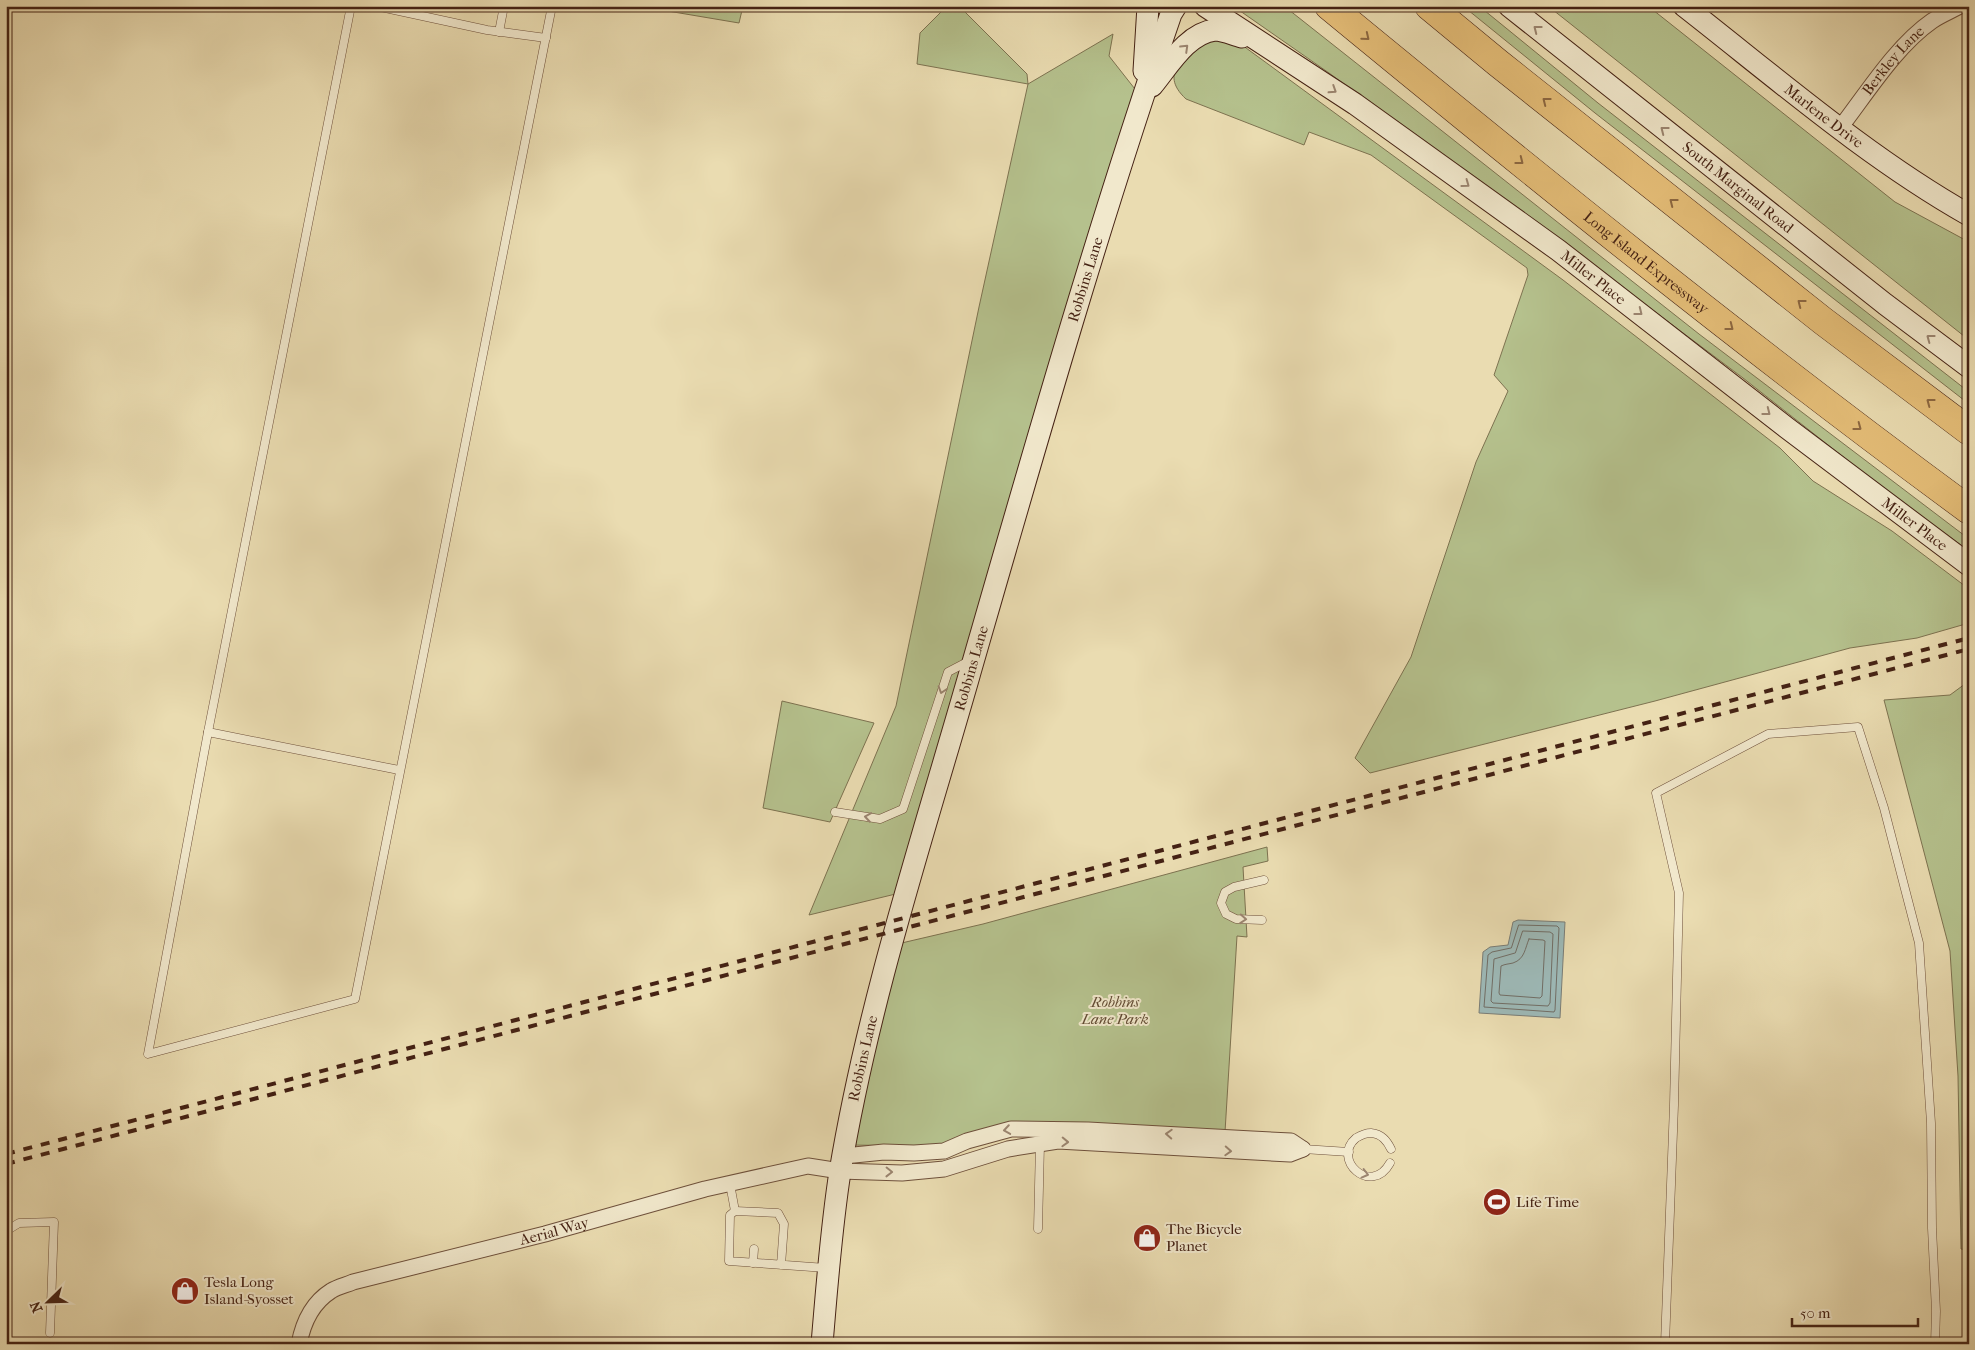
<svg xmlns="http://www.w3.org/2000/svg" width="1975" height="1350" font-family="'IM FELL French Canon',serif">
  <rect width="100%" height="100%" fill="#eadcb1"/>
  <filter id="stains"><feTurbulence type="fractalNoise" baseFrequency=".004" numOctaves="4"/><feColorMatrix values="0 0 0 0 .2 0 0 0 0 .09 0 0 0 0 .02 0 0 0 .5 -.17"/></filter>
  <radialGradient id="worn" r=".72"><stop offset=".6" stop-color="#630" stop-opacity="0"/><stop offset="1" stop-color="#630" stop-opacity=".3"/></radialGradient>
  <g fill="#b5c18d" stroke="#7d7250">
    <path d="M638 6H743L739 23Z"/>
    <path d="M947 6H959L1027 74 1028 84 1113 34 1109 56 1142 98 908 891 809 915 896 706 979 307 1028 84 917 64 920 33Z"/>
    <path d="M1233 6H1284L1699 334 1969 539V551L1875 482 1743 378 1598 269 1329 73Z"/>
    <path d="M1463 6H1479L1598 103 1969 392V404L1595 113Z"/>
    <path d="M1548 6H1648L1895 202 1969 242V340Z"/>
    <path d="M1207 36 1242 45 1563 280 1780 448 1813 481 1892 531 1969 589V623L1917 638 1850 648 1655 701 1370 773 1355 758 1411 657 1476 462 1508 391 1494 375 1528 275 1527 268 1371 155 1309 132 1304 145 1186 99C1157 72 1187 56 1207 36Z"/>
    <path d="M1969 681V1250L1961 1249 1958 1076 1950 951 1884 700 1950 695Z"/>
    <path d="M782 701 874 723 830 822 763 808Z"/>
    <path d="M1267 847 1268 861 1243 867 1247 937 1237 936 1225 1132 1012 1122 939 1146 846 1145 893 945 983 924Z"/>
  </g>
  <path fill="#9db9b7" stroke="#7a7d76" d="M1518 920 1565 922 1560 1018 1479 1013 1483 952 1490 947 1508 945 1513 922Z"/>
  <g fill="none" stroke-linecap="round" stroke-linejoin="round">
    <g stroke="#716e66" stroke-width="1">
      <path d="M1519 925 1557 926 1559 928 1555 1010 1554 1012 1484 1007 1488 955 1492 952 1511 948Z"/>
      <path d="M1523 931 1550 932 1553 934 1550 1003 1548 1006 1493 1003 1491 1001 1494 959 1515 953Z"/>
      <path d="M1529 939 1543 940 1545 941 1542 996 1540 998 1500 995 1499 993 1501 966C1505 964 1509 964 1513 963 1525 959 1525 948 1529 939Z"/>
    </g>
    <defs>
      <g id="lane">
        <path d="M351 6 208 732 148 1054 355 999 552 6"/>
        <path d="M376 6 487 30 546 38"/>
        <path d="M499 32 504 6"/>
        <path d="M208 732 399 770"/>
        <path d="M835 812 880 819 903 809 948 672 969 661"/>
        <path d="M1262 920 1236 919 1226 914 1221 903 1225 892 1234 887 1264 880"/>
        <path d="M1303 1149 1349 1152"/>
        <path d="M1390 1163C1371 1197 1331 1159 1356 1138 1361 1135 1366 1133 1371 1133 1382 1134 1387 1141 1391 1149"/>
        <path d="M730 1184 735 1211"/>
        <path d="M1038 1229 1040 1144"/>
        <path d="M6 1231 19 1223 54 1222 50 1333"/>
        <path d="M753 1263 754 1249"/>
        <path d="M781 1265 784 1224 778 1213 735 1211 730 1215 729 1261 826 1268"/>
        <path d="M1665 1344 1674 1105 1679 893 1656 793 1768 734 1858 727 1884 808 1919 943 1931 1123 1932 1228 1936 1311 1935 1344"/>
      </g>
      <g id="street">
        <path id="s1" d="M1840 128C1867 93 1896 46 1932 21 1941 15 1951 11 1960 6"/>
        <path d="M844 1156 884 1152 914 1153 944 1151 967 1141 1011 1129 1088 1130 1252 1139 1291 1141 1303 1149"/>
        <path id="s2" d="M299 1344C303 1323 312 1303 331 1291 337 1287 346 1285 353 1282L545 1234 705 1189 808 1166 840 1171 902 1173 944 1169 1008 1149 1058 1141 1290 1154 1303 1149"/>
      </g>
      <g id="secondary">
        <path id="s3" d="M1205 6 1355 104 1558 250 1787 428 1969 565"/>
        <path id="s4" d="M1509 6 1885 304 1969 367"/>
        <path id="s5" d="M1684 6C1775 77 1868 158 1969 215"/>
        <path d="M1144 71 1148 6"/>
        <path d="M1152 86C1168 67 1187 33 1215 30 1223 30 1234 35 1242 37"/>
        <path id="s6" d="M822 1344C827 1286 831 1229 840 1172 868 1003 922 840 969 676 1033 454 1096 232 1171 14L1176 6"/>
      </g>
      <g id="highway">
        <path id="s7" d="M1329 6C1538 178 1750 349 1969 510"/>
        <path d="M1429 6 1498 63 1823 321 1969 431"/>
      </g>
    </defs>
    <use href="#lane" stroke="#6e503b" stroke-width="9"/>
    <use href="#street" stroke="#6e503b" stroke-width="17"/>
    <use href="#secondary" stroke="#452214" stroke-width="23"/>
    <use href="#highway" stroke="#452214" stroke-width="29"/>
    <use href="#lane" stroke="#f1e8cc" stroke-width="8"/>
    <use href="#street" stroke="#f1e8cc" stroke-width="15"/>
    <use href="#secondary" stroke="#f1e8cc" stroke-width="21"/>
    <use href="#highway" stroke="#e5be78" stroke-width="28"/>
    <g stroke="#452214" stroke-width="4" stroke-dasharray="9 9" stroke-linecap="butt">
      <path d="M6 1154 1969 638"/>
      <path d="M6 1164 1969 649"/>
    </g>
  </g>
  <defs><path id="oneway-chevron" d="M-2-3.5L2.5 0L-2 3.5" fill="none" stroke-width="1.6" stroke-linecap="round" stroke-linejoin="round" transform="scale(1.25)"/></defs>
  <g stroke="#9b8570">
    <use href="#oneway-chevron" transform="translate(1537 29) rotate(-142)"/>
    <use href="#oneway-chevron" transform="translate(1185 48) rotate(-44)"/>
    <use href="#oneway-chevron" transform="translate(1333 90) rotate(33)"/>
    <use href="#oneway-chevron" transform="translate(1664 130) rotate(-142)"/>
    <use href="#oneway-chevron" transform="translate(1466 184) rotate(36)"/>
    <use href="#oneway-chevron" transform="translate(1639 312) rotate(38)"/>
    <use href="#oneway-chevron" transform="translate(1930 338) rotate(-143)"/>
    <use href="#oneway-chevron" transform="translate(1767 412) rotate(38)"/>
    <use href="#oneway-chevron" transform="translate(942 690) rotate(108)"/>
    <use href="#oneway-chevron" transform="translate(868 817) rotate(-171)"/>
    <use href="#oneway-chevron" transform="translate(1243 919) rotate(4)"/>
    <use href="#oneway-chevron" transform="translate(1007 1130) rotate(171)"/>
    <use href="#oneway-chevron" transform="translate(1169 1134) rotate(-177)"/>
    <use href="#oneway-chevron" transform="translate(1065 1142) rotate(2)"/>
    <use href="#oneway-chevron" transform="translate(1228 1151) rotate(3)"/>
    <use href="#oneway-chevron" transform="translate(889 1172) rotate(1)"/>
    <use href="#oneway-chevron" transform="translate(1365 1174) rotate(14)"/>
  </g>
  <g stroke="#8d6841">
    <use href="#oneway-chevron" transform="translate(1366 37) rotate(39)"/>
    <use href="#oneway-chevron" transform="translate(1546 101) rotate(-142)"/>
    <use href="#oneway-chevron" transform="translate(1520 161) rotate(38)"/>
    <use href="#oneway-chevron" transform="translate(1673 202) rotate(-142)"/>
    <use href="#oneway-chevron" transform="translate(1801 303) rotate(-142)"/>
    <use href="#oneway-chevron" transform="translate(1730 327) rotate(38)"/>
    <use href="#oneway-chevron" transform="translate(1930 402) rotate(-143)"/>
    <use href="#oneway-chevron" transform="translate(1858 427) rotate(37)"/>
  </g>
  <defs>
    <symbol id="stadium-disc" viewBox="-11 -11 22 22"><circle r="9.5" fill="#8f2418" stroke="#f1e8cc"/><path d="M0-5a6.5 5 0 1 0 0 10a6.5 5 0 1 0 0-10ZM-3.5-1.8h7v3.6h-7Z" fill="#fff"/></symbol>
    <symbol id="shop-disc" viewBox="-11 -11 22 22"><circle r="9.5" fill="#8f2418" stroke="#f1e8cc"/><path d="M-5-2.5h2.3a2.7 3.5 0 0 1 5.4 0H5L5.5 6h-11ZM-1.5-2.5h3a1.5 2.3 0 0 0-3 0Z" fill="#fff"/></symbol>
  </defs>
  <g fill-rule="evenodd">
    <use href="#stadium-disc" x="1481" y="1186" width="32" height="32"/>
    <use href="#shop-disc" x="1131" y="1222" width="32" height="32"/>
    <use href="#shop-disc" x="169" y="1275" width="32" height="32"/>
  </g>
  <g text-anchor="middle" stroke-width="4" stroke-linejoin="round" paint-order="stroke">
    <g font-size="15" fill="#452214" stroke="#f1e8cc">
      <text dy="5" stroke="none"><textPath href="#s1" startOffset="86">Berkley Lane</textPath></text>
      <text dy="5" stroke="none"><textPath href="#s5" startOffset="178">Marlene Drive</textPath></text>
      <text dy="5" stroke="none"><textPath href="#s4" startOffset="292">South Marginal Road</textPath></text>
      <text dy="5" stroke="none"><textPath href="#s7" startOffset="408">Long Island Expressway</textPath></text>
      <text dy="5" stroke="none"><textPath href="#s3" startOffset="474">Miller Place</textPath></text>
      <text dy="5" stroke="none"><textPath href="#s6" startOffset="1099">Robbins Lane</textPath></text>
      <text dy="5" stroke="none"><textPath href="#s3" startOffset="879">Miller Place</textPath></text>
      <text dy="5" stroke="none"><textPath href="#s6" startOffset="694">Robbins Lane</textPath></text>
      <text dy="5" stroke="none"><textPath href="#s6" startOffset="289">Robbins Lane</textPath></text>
      <text dy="5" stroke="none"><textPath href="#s2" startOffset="295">Aerial Way</textPath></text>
    </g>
    <g font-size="15" font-style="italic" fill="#614a32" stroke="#f1e8cc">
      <text x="1115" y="1007">Robbins<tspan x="1115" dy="17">Lane Park</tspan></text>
    </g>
    <g font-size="15" fill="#452214" stroke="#f1e8cc" text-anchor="start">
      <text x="1516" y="1207">Life Time</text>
      <text x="1166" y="1234">The Bicycle<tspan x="1166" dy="17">Planet</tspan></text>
      <text x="204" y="1287">Tesla Long<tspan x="204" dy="17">Island-Syosset</tspan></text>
    </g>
  </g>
  <rect width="1975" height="1350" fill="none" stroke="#eadcb1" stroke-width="25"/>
  <rect x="8" y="8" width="1960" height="1335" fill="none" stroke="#452214" stroke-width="2.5"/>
  <rect x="12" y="12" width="1950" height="1325" fill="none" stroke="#452214"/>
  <g transform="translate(48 1302) rotate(247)" stroke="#f1e8cc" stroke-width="4" paint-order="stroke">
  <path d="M0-4L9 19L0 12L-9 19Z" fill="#452214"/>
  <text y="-8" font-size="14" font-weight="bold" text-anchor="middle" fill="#452214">N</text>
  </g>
  <path d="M1792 1318v8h126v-8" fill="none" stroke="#452214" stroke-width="2.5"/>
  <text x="1800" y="1318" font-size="15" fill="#452214" stroke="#f1e8cc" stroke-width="4" paint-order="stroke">50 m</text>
  <rect width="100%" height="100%" filter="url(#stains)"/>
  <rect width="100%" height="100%" fill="url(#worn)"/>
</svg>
